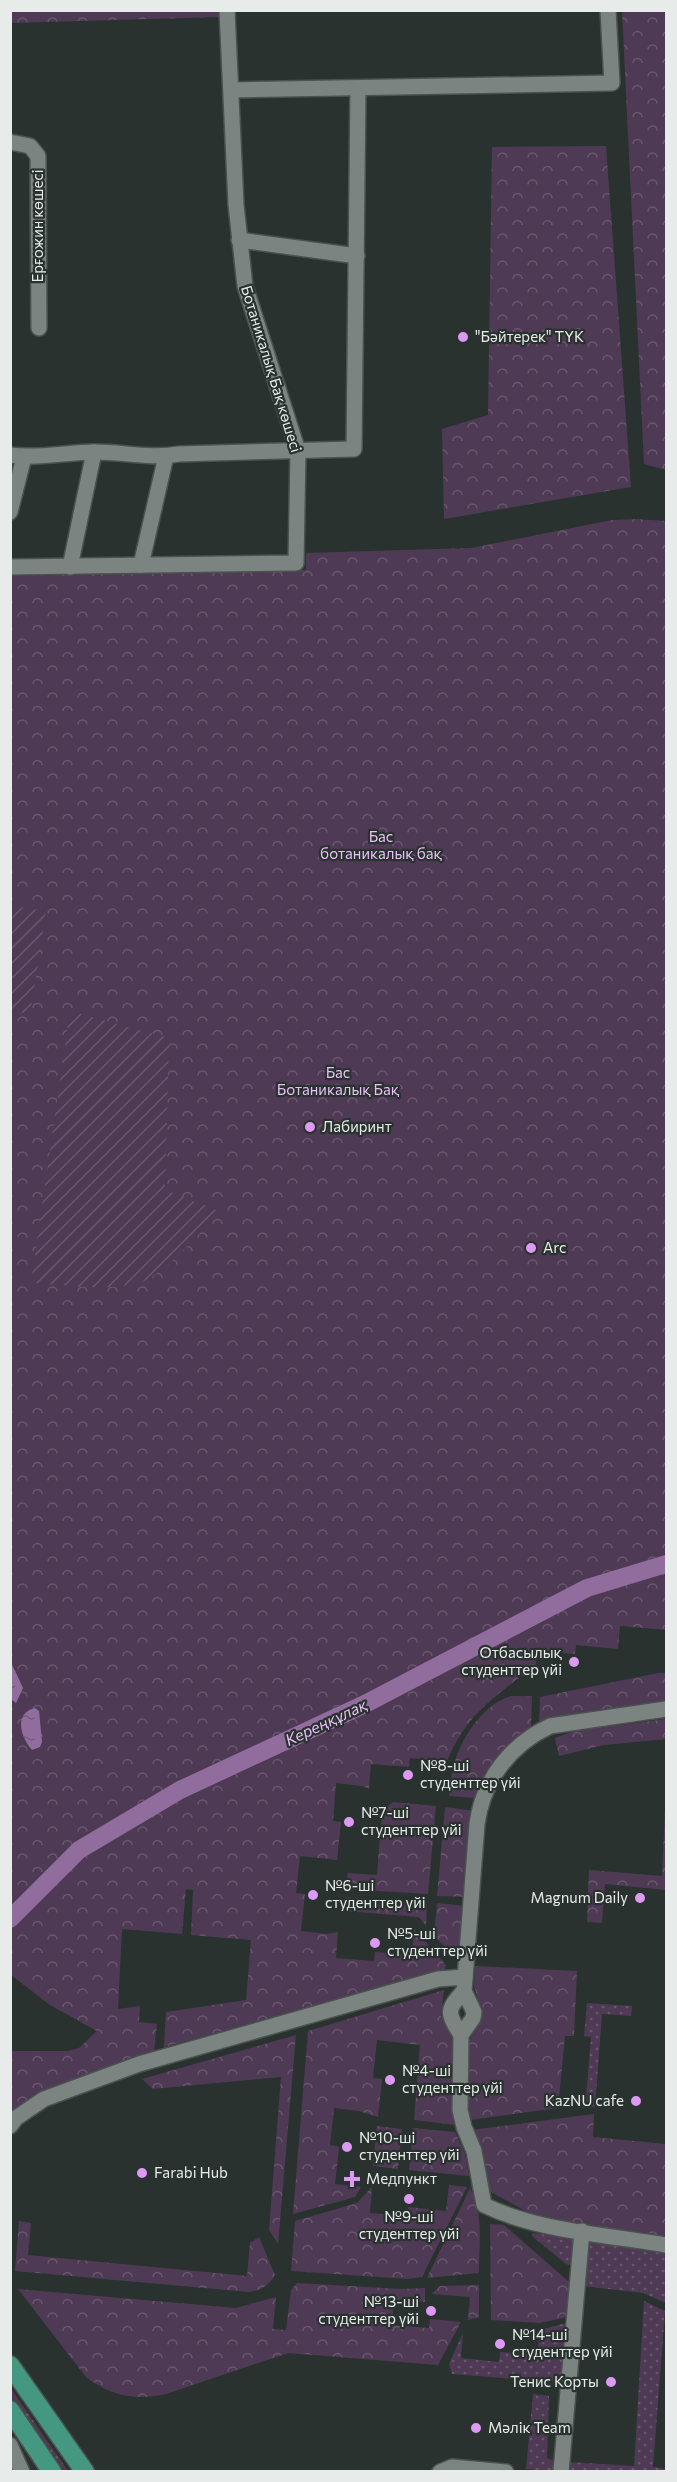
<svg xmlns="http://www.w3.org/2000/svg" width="677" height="2482" font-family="Commissioner,sans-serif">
  <defs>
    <pattern id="grass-dots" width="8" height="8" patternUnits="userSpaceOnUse" patternTransform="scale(1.5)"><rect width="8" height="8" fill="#4e3a54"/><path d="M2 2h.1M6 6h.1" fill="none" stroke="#68576d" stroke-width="1.8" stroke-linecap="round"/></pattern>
    <pattern id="forest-crowns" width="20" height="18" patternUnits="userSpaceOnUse" patternTransform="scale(1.5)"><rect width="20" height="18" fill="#4e3a54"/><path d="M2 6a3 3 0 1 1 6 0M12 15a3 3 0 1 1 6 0" fill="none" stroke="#68576d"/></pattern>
    <pattern id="garden-furrows" width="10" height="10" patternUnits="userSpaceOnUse" patternTransform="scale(1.5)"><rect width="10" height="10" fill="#4e3a54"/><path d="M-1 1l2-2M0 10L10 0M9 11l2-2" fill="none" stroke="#68576d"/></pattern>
    <pattern id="water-ripples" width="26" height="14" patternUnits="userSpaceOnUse" patternTransform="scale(1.5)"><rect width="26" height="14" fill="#916d9d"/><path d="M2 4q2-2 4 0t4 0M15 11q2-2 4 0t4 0" fill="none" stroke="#735e7a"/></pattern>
  </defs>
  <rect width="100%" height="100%" fill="#2a322f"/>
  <g fill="url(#grass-dots)">
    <path d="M587 2003 632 2006 631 2016 602 2014 595 2107 579 2108V2099L586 2098 591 2037 584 2036Z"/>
    <path d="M533 2233 574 2239 572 2262 569 2265 566 2264 532 2236Z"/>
    <path d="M585 2241 666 2253V2303L643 2293 582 2286Z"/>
    <path d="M644 2301 665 2311 653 2467 666 2469V2471L569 2472V2462L634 2466Z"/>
    <path d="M566 2323 563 2376 557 2382 452 2374 449 2364 463 2333 461 2358 499 2362 500 2352 537 2355 540 2330Z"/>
    <path d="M10 2387 68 2471H58L11 2399Z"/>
    <path d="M533 2394 549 2396 547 2458 556 2462V2466L551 2471 526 2469Z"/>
  </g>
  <g fill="url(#forest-crowns)">
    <path d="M220 10V17L11 23 10 11Z"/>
    <path d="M622 11H666V470L644 464Z"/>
    <path d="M606 146 631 487 444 519 442 429 488 415 492 147Z"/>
    <path d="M637 519 666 521V1630L620 1626 618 1649 576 1645 575 1654 537 1651 535 1677 521 1676C485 1705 466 1717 447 1761L410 1758 409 1767 371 1764 369 1789 362 1786 336 1783 333 1821 341 1822 337 1860 300 1856 296 1893 305 1894 301 1931 327 1934 338 1932 336 1958 374 1961 375 1952 412 1955 414 1929 446 1965 444 1971 164 2047 166 2012 246 2000 251 1940 191 1935 193 1890 186 1889 182 1934 122 1929 118 2009 140 2006 139 2022 157 2024 154 2051C111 2067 43 2084 11 2116V2051H68L79 2048 97 2031 50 2005 11 1975V576L306 570V553L471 548 612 520Z"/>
    <path d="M658 1673H666V1704L539 1724 540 1697Z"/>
    <path d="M512 1696H532L531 1729 476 1798 449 1796C451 1784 451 1770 456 1758 464 1734 486 1702 512 1696Z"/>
    <path d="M666 1719V1739L604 1745 559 1756 555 1738 574 1731Z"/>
    <path d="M666 1788V1890L605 1884 602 1923 587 1922 589 1870 662 1876Z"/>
    <path d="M393 1802 436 1806 428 1894 346 1889 348 1873 377 1875 382 1811Z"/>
    <path d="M445 1807 475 1811 466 1897 437 1896Z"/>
    <path d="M345 1897 427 1903 426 1926 419 1917 344 1911Z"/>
    <path d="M437 1903 466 1906 461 1956 457 1961 434 1935Z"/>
    <path d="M475 1966 577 1971 574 2036H565L559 2098 566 2099 558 2108 470 2120 467 2096 468 2043 480 2020V2006L474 1986Z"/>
    <path d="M444 1990 441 2016 454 2038 455 2125 414 2120 420 2045 377 2040 373 2078 382 2079 378 2117 359 2111 334 2108 330 2145 339 2147 335 2184 361 2187 355 2197 293 2214 308 2031Z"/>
    <path d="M296 2035 278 2244 269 2230 281 2077 153 2089 142 2079Z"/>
    <path d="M594 2114 593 2137 666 2144V2240L531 2214 489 2191 483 2152 471 2130Z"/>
    <path d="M377 2126 402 2129 398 2169 373 2166Z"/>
    <path d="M413 2128 455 2132 465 2154 469 2176 409 2170Z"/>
    <path d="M449 2185 467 2187 422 2277 408 2279 291 2271 295 2221 357 2203 372 2187 370 2213 407 2216 409 2207 446 2211Z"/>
    <path d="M470 2188C484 2214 479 2244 479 2273L427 2278Z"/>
    <path d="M19 2221 31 2223 28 2255 247 2276 250 2243 259 2237 275 2275C268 2286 262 2290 249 2292L15 2271Z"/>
    <path d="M490 2224 504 2225 569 2282 567 2317 540 2323 491 2320Z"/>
    <path d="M297 2283 402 2289 425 2288V2302L394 2299 392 2325 429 2328 430 2319 461 2322 438 2365 288 2353 166 2394C136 2401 110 2396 86 2377L18 2289 236 2308 276 2297 273 2329 286 2330 291 2290Z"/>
    <path d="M479 2285V2317L468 2320 470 2297 432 2294 440 2286Z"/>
  </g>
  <g fill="url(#garden-furrows)">
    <path d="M11 906 46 911 30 1015 11 1010Z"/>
    <path d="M70 1011 169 1038 165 1190 221 1212C204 1228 162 1276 142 1282 108 1292 66 1285 31 1283Z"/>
  </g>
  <g fill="url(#water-ripples)">
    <path d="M10 1660 23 1688 16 1703 11 1699Z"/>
    <path d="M35 1708 39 1711 42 1742 40 1747 32 1750C21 1738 13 1713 35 1708Z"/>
  </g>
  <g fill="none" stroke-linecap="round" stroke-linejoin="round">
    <path stroke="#916d9d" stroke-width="18" d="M10 1919 79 1850 180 1790 365 1704 587 1588 666 1564"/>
    <defs>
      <g id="minor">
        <path d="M231 90 612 83 608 10"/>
        <path d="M10 142 30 146 38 156 39 328"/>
        <path d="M239 240 357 256"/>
        <path d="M10 455C39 459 67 452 95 452 123 452 151 459 179 454L354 449 358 89"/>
        <path d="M10 512 24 457"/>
        <path d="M141 565 166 456"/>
        <path d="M10 567 296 563 298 451 245 286 236 205 227 10"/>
        <path d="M70 567 94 452"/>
        <path d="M666 1709 550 1726C510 1745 483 1780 477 1824L464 1991 474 2012 473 2018 461 2035 460 2110 464 2127 474 2151 484 2205C537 2231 608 2235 666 2245"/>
        <path d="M461 2035C447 2013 446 2010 464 1991"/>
        <path d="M10 2126 16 2118 44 2099 139 2064 438 1979 465 1977"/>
        <path d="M10 2445 22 2472"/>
        <path d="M440 2472 452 2467 506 2472"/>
        <path d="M561 2472 582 2231"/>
      </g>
      <g id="major">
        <path d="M10 2365 85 2472"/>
        <path d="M10 2410 52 2472"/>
      </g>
    </defs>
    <use href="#minor" stroke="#4a514e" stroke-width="18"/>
    <use href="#major" stroke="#4a514e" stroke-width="21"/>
    <use href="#minor" stroke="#7b8480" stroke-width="15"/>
    <use href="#major" stroke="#449882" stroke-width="18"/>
  </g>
  <g fill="#dd99f3" stroke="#2a322f" stroke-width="2">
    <circle cx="463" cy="337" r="6"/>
    <circle cx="310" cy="1127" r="6"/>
    <circle cx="531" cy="1248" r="6"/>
    <circle cx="574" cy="1662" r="6"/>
    <circle cx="408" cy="1775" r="6"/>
    <circle cx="349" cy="1822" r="6"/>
    <circle cx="313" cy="1895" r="6"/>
    <circle cx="640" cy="1898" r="6"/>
    <circle cx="375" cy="1943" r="6"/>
    <circle cx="390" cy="2080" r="6"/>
    <circle cx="636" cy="2101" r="6"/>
    <circle cx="347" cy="2147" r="6"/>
    <circle cx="142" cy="2173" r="6"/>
    <path d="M349 2170h6v6h6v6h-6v6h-6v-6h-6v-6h6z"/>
    <circle cx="409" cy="2199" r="6"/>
    <circle cx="431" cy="2311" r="6"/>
    <circle cx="500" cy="2344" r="6"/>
    <circle cx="611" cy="2382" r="6"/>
    <circle cx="476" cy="2428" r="6"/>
  </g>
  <g text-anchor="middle" stroke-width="4.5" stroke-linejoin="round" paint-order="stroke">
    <g font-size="15" fill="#e7ecea" stroke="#2a322f">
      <text transform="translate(38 226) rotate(-90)" y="5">Ерғожин көшесі</text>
      <text transform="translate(271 369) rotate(73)" y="5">Ботаникалық Бақ көшесі</text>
    </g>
    <g font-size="15" fill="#e7ecea" stroke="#2a322f" text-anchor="start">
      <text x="475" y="342">"Бәйтерек" ТҮК</text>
      <text x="322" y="1132">Лабиринт</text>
      <text x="543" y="1253">Arc</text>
      <text x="562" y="1658" text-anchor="end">Отбасылық<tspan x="562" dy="17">студенттер үйі</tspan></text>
      <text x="420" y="1771">№8-ші<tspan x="420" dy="17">студенттер үйі</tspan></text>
      <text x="361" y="1818">№7-ші<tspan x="361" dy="17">студенттер үйі</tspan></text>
      <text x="325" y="1891">№6-ші<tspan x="325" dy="17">студенттер үйі</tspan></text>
      <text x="628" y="1903" text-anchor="end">Magnum Daily</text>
      <text x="387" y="1939">№5-ші<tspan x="387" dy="17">студенттер үйі</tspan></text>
      <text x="402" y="2076">№4-ші<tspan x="402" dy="17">студенттер үйі</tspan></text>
      <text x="624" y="2106" text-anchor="end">KazNU cafe</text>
      <text x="359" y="2143">№10-ші<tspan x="359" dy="17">студенттер үйі</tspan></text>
      <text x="154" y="2178">Farabi Hub</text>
      <text x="366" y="2184">Медпункт</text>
      <text x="409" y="2222" text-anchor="middle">№9-ші<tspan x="409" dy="17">студенттер үйі</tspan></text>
      <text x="419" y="2307" text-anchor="end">№13-ші<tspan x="419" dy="17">студенттер үйі</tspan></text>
      <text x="512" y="2340">№14-ші<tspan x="512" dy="17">студенттер үйі</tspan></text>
      <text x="599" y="2387" text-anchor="end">Тенис Корты</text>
      <text x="488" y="2433">Мәлік Team</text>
    </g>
    <g font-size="15" fill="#eabff9" stroke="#2a322f">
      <text x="381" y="842">Бас<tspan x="381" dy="17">ботаникалық бақ</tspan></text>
      <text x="338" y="1078">Бас<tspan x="338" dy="17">Ботаникалық Бақ</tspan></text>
    </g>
    <g font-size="16" font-style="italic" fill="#eabff8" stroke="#2a322f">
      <text transform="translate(326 1722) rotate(-25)" y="6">Кереңқұлақ</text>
    </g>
  </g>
  <rect width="677" height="2482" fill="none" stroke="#e7ecea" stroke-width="24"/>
</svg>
